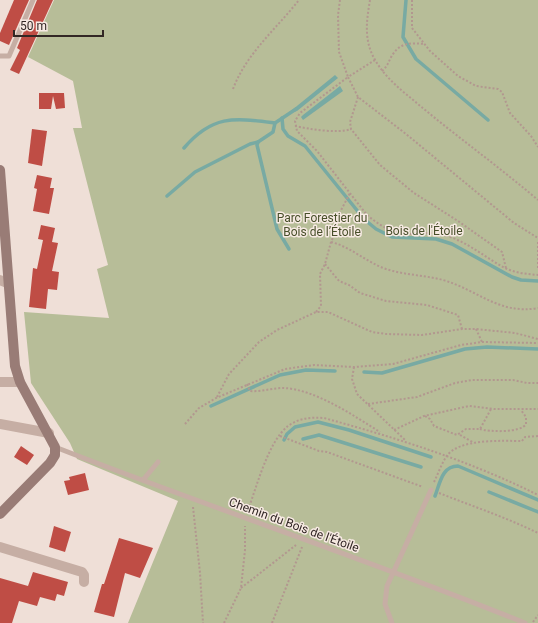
<svg xmlns="http://www.w3.org/2000/svg" width="538" height="623" font-family="Roboto,sans-serif">
  <rect width="100%" height="100%" fill="#efdfd7"/>
  <path fill="#b7bd98" d="M54 0H538V623H128L178 501 77 459 70 443 31 383 24 312 109 318 97 269 108 265 73 128H82L73 81 28 57Z"/>
  <g fill="#78aaa3">
    <path d="M335 75 338 78 297 111 294 112 292 110Z"/>
    <path d="M340 86 343 91 303 120 301 117 303 115Z"/>
  </g>
  <g fill="none" stroke-linecap="round" stroke-linejoin="round">
    <g stroke="#78aaa3" stroke-width="3.5">
      <path d="M406 0 403 37 416 59 488 120"/>
      <path d="M282 118 283 129 288 136 305 146 364 219 376 229 392 237 436 239 452 244 512 277 521 280 538 281"/>
      <path d="M184 148C213 114 235 118 275 123"/>
      <path d="M167 196 195 172 250 144 258 142"/>
      <path d="M289 249 277 229 257 145 258 142 273 132 275 123 296 109"/>
      <path d="M364 372 382 373 465 349 487 347 538 349"/>
      <path d="M211 406 280 375 306 370 335 371"/>
      <path d="M303 439 319 435 421 467"/>
      <path d="M284 440 287 434 295 427 318 422 349 430 431 457"/>
      <path d="M489 492 538 512"/>
      <path d="M435 496C440 483 442 466 458 466L538 500"/>
    </g>
  </g>
  <g fill="#bf4d45">
    <path d="M14 0H29L9 45 0 41V33Z"/>
    <path d="M37 0H53L19 74 10 70 20 50 17 48Z"/>
    <path d="M39 93H64L65 108 56 109 53 96 51 109H39Z"/>
    <path d="M32 129 47 131 42 166 28 163Z"/>
    <path d="M37 175 52 178 50 188H54L49 214 33 211 37 189 34 188Z"/>
    <path d="M41 225 55 228 52 242 58 243 52 271 59 272 57 290 48 289 46 309 29 307 33 268 37 269 43 240 38 239Z"/>
    <path d="M21 446 34 455 27 465 14 457Z"/>
    <path d="M85 473 89 490 68 495 64 481 70 480 69 477Z"/>
    <path d="M54 526 71 532 65 552 49 547Z"/>
    <path d="M119 538 153 548 140 578 125 573 114 617 94 612 102 584H104L106 578Z"/>
    <path d="M33 572 68 582 64 596 57 594 55 601 40 597 37 606 19 601 12 623H0V578L28 586Z"/>
  </g>
  <g fill="none" stroke-linecap="round" stroke-linejoin="round">
    <g stroke="#b2978f" stroke-width="2" stroke-dasharray="2 2" stroke-linecap="butt">
      <path d="M340 0 338 15 339 52 348 77 300 113 295 121 297 131 317 151 367 215C379 225 393 234 409 234 419 234 429 232 439 234 463 238 484 257 505 268 515 273 527 274 538 275"/>
      <path d="M370 0C367 18 364 36 372 54 380 72 397 87 412 99 453 134 497 165 538 200"/>
      <path d="M412 0V28L430 51 458 76 476 86 498 89 502 92 510 113 531 136 538 147"/>
      <path d="M375 60 348 77 358 97 406 134 514 223 538 238"/>
      <path d="M382 71C388 66 389 60 393 54 401 42 412 43 425 44"/>
      <path d="M233 89C246 54 276 29 299 0"/>
      <path d="M358 97 350 122 351 129 380 165 414 193 458 221 502 252 506 268"/>
      <path d="M295 126C309 129 338 134 351 129"/>
      <path d="M331 242C351 247 366 262 386 269 404 275 424 275 443 280 478 290 499 315 538 308"/>
      <path d="M538 242V268"/>
      <path d="M325 264 339 281 349 285 360 293 386 301 427 305 458 315 462 329"/>
      <path d="M316 312 321 306 320 274 325 264 331 242 335 233 338 216 350 193"/>
      <path d="M476 329 482 342"/>
      <path d="M354 367 352 379 357 394 405 440"/>
      <path d="M247 384 250 391C261 392 272 388 283 388 315 389 354 416 380 432"/>
      <path d="M217 397 229 374 259 342 277 330 316 312H328L372 332 386 334 422 335 462 329H476L515 333 538 339"/>
      <path d="M368 404 417 397 455 383 472 380H513L527 383H538"/>
      <path d="M425 416 430 419 434 426 457 435 466 429H480L491 409"/>
      <path d="M185 424 199 408 216 398 285 369 314 365 354 367 393 364 461 345 482 342 538 343"/>
      <path d="M480 429C489 432 521 433 526 424V417L521 410"/>
      <path d="M394 430 424 416 469 406 494 409H538"/>
      <path d="M460 435 474 443"/>
      <path d="M280 436 319 451 327 452 423 487"/>
      <path d="M434 482C438 474 441 465 446 457 458 438 503 441 522 441L525 437 538 436"/>
      <path d="M439 493C472 506 505 517 538 533"/>
      <path d="M193 507 200 573 203 623"/>
      <path d="M248 510C257 486 268 442 288 426 299 418 311 417 324 418 397 438 470 461 538 495"/>
      <path d="M241 588 296 545"/>
      <path d="M533 622 538 615"/>
      <path d="M224 623 241 588 245 550V526"/>
      <path d="M272 623 302 547"/>
    </g>
    <g stroke="#c6aea4" stroke-width="5">
      <path d="M0 56H9L33 0"/>
      <path d="M55 447C211 508 370 560 525 623"/>
      <path d="M143 480 158 462"/>
      <path d="M392 623 385 604 387 586 431 490"/>
    </g>
    <g stroke="#c6aea4" stroke-width="10">
      <path d="M0 280 7 283"/>
      <path d="M0 382H20"/>
      <path d="M0 424 49 433"/>
      <path d="M0 547 82 572 84 575V582"/>
    </g>
    <path stroke="#997c76" stroke-width="10" d="M0 170 15 366 20 382 55 447V455L50 463 0 514"/>
  </g>
  <g text-anchor="middle" stroke-width="3" stroke-linejoin="round" paint-order="stroke">
    <g font-size="12" fill="#484f2a" stroke="#f7eae3">
      <text x="322" y="222">Parc Forestier du<tspan x="322" dy="14">Bois de l’Étoile</tspan></text>
      <text x="424" y="235">Bois de l'Étoile</text>
    </g>
    <g font-size="12" fill="#322725" stroke="#f7eae3">
      <text transform="translate(294 525) rotate(20)" y="4">Chemin du Bois de l'Étoile</text>
    </g>
  </g>
  <path d="M14 30v6h89v-6" fill="none" stroke="#322725" stroke-width="2"/>
  <text x="20" y="30" font-size="12" fill="#322725" stroke="#f7eae3" stroke-width="3" paint-order="stroke">50 m</text>
</svg>
